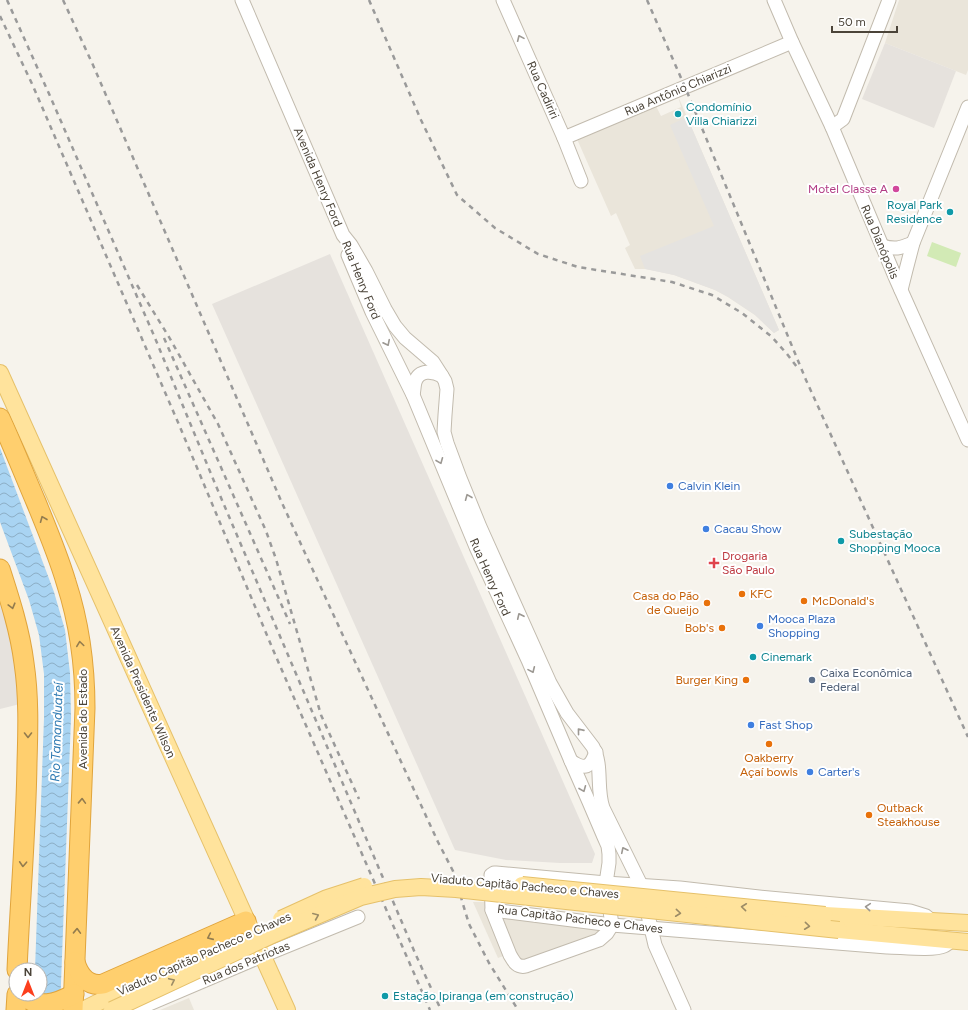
<svg xmlns="http://www.w3.org/2000/svg" width="968" height="1010" font-family="Figtree,sans-serif">
  <defs>
    <pattern id="water-waves" width="16" height="10" patternUnits="userSpaceOnUse"><rect width="16" height="10" fill="#a9d4f2"/><path d="M0 5q4-4 8 0t8 0" fill="none" stroke="#8caec5"/></pattern>
  </defs>
  <rect width="100%" height="100%" fill="#f6f3ec"/>
  <g fill="#eae5da">
    <path d="M899 0H968V70L966 75 885 43Z"/>
    <path d="M678 96 779 330 774 333 755 315 728 297 715 290 674 275 646 269H635L625 248 630 245 616 213 611 216 577 139 656 106 661 116 681 107Z"/>
    <path d="M473 902H485L491 913 508 954 498 958Z"/>
    <path d="M497 913 601 926 600 935 519 963Z"/>
    <path d="M189 998 194 1010H160Z"/>
  </g>
  <g fill="#e6e2dd">
    <path d="M885 43 956 71 934 128 862 99Z"/>
    <path d="M330 254 595 854 592 863H560L506 860 455 850 212 304Z"/>
    <path d="M0 590 9 624 20 704 0 709Z"/>
  </g>
  <path fill="#d2eab5" d="M932 242 961 253 956 267 927 256Z"/>
  <path fill="#e5e3e0" d="M687 117 779 330 774 333 755 315 728 297 715 290 674 275 645 269 640 256 714 226 670 125Z"/>
  <path fill="url(#water-waves)" d="M0 448 54 592 65 630 70 673 71 718 60 1010 40 994V970H35L44 718V674L39 635 29 600 0 522Z"/>
  <g fill="none" stroke-linecap="round" stroke-linejoin="round">
    <defs>
      <g id="minor">
        <path d="M242 0 343 235 351 245 366 271 385 309 395 326 405 338 433 362 442 376 445 381 447 389 445 415 444 432 447 443 460 478 480 527 550 683 567 713 593 747C603 766 596 788 603 808L641 885 655 945 684 1010"/>
        <path d="M503 0 564 138 581 181"/>
        <path d="M774 0 792 42 832 127 896 279 968 440"/>
        <path d="M832 127 843 119 889 0"/>
        <path d="M564 138 792 42"/>
        <path d="M882 246C896 250 900 248 913 243"/>
        <path d="M348 255 372 312 413 395 476 547 528 660 571 761 589 802 604 837 608 846 609 854V863L606 883 612 925"/>
        <path d="M901 290 906 270 913 243 968 107"/>
        <path d="M413 395C414 391 414 386 415 382 419 369 433 371 442 376"/>
        <path d="M571 761C585 770 590 768 596 752"/>
        <path d="M492 910 612 925 887 947C900 947 933 951 944 946 947 945 950 942 952 940"/>
        <path d="M612 925 607 933 599 940 526 966C517 968 514 962 510 955L492 910 491 875 494 873H496L606 883 680 888 759 897 910 911 926 916 931 920"/>
        <path d="M135 1010 262 956 358 917"/>
      </g>
      <g id="major">
        <path d="M0 373 287 1010"/>
        <path d="M825 915 968 923"/>
        <path d="M839 930 968 942"/>
        <path d="M83 1010 109 997 207 953"/>
      </g>
      <g id="highway">
        <path d="M0 418C13 446 24 474 36 502 47 529 58 555 66 582 79 622 85 666 85 708L73 1010"/>
        <path d="M0 569C10 600 20 631 24 663 29 696 28 730 27 763 26 832 20 901 17 970"/>
        <path d="M75 962C79 975 88 987 103 984L246 921"/>
        <path d="M22 994C38 1010 56 1004 74 994"/>
        <path d="M16 1010 17 994"/>
      </g>
    </defs>
    <use href="#minor" stroke="#c2bbae" stroke-width="15"/>
    <use href="#major" stroke="#e6c16a" stroke-width="18"/>
    <use href="#highway" stroke="#e0a43c" stroke-width="21"/>
    <use href="#minor" stroke="#fff" stroke-width="13"/>
    <use href="#major" stroke="#ffe39c" stroke-width="16"/>
    <use href="#highway" stroke="#ffcf6e" stroke-width="19"/>
    <g stroke="#9a9a9a" stroke-width="2.5" stroke-dasharray="5 5" stroke-linecap="butt">
      <path d="M7 0 50 96 155 338 216 486 415 953 441 1010"/>
      <path d="M63 0 93 65 282 503 438 842 453 871 469 924 489 963 518 1010"/>
      <path d="M369 0 421 120 457 195 495 228 538 254 578 267 672 282 712 295 742 313 772 337 787 354 797 367"/>
      <path d="M647 0 685 87 806 380 968 737"/>
      <path d="M0 16 33 86 180 427 274 652 430 1010"/>
      <path d="M137 285 169 337 218 424 266 531 276 559 321 715 359 799"/>
      <path d="M164 338 290 624"/>
    </g>
    <defs>
      <g id="major-bridge">
        <path d="M522 885 825 915"/>
        <path d="M281 919 327 898 364 886"/>
        <path d="M112 1010 270 936 361 897 395 889 421 887 456 889 640 909 839 930"/>
      </g>
    </defs>
    <use href="#major-bridge" stroke="#e6c16a" stroke-width="18" stroke-linecap="butt"/>
    <use href="#major-bridge" stroke="#ffe39c" stroke-width="16"/>
  </g>
  <defs><path id="oneway-chevron" d="M-2-3.5L2.5 0L-2 3.5" fill="none" stroke-width="1.6" stroke-linecap="round" stroke-linejoin="round"/></defs>
  <g stroke="#9c9892">
    <use href="#oneway-chevron" transform="translate(520 38) rotate(-114)"/>
    <use href="#oneway-chevron" transform="translate(387 343) rotate(64)"/>
    <use href="#oneway-chevron" transform="translate(440 461) rotate(68)"/>
    <use href="#oneway-chevron" transform="translate(468 497) rotate(-112)"/>
    <use href="#oneway-chevron" transform="translate(520 616) rotate(-115)"/>
    <use href="#oneway-chevron" transform="translate(532 670) rotate(66)"/>
    <use href="#oneway-chevron" transform="translate(580 731) rotate(-129)"/>
    <use href="#oneway-chevron" transform="translate(583 789) rotate(68)"/>
    <use href="#oneway-chevron" transform="translate(624 850) rotate(-116)"/>
    <use href="#oneway-chevron" transform="translate(868 907) rotate(-175)"/>
  </g>
  <g stroke="#937c4e">
    <use href="#oneway-chevron" transform="translate(43 519) rotate(-112)"/>
    <use href="#oneway-chevron" transform="translate(12 606) rotate(75)"/>
    <use href="#oneway-chevron" transform="translate(80 644) rotate(-98)"/>
    <use href="#oneway-chevron" transform="translate(28 735) rotate(90)"/>
    <use href="#oneway-chevron" transform="translate(82 801) rotate(-88)"/>
    <use href="#oneway-chevron" transform="translate(23 864) rotate(93)"/>
    <use href="#oneway-chevron" transform="translate(77 931) rotate(-88)"/>
    <use href="#oneway-chevron" transform="translate(210 937) rotate(156)"/>
  </g>
  <g stroke="#9c8c66">
    <use href="#oneway-chevron" transform="translate(744 907) rotate(-174)"/>
    <use href="#oneway-chevron" transform="translate(678 913) rotate(6)"/>
    <use href="#oneway-chevron" transform="translate(316 916) rotate(-23)"/>
    <use href="#oneway-chevron" transform="translate(807 926) rotate(6)"/>
    <use href="#oneway-chevron" transform="translate(172 981) rotate(-25)"/>
  </g>
  <g fill="#0f9aa8" stroke="#fff" stroke-width="1.5">
    <circle cx="678" cy="114" r="4"/>
    <circle cx="950" cy="212" r="4"/>
    <circle cx="841" cy="541" r="4"/>
    <circle cx="753" cy="657" r="4"/>
    <circle cx="385" cy="996" r="4"/>
  </g>
  <circle fill="#d1479c" stroke="#fff" stroke-width="1.5" cx="896" cy="189" r="4"/>
  <g fill="#3f7fe0" stroke="#fff" stroke-width="1.5">
    <circle cx="670" cy="486" r="4"/>
    <circle cx="706" cy="529" r="4"/>
    <circle cx="760" cy="626" r="4"/>
    <circle cx="751" cy="725" r="4"/>
    <circle cx="810" cy="772" r="4"/>
  </g>
  <path fill="#e0444e" stroke="#fff" stroke-width="1.5" d="M712 557h4v4h4v4h-4v4h-4v-4h-4v-4h4z"/>
  <g fill="#e8710a" stroke="#fff" stroke-width="1.5">
    <circle cx="742" cy="594" r="4"/>
    <circle cx="804" cy="601" r="4"/>
    <circle cx="707" cy="603" r="4"/>
    <circle cx="722" cy="628" r="4"/>
    <circle cx="746" cy="680" r="4"/>
    <circle cx="769" cy="744" r="4"/>
    <circle cx="869" cy="815" r="4"/>
  </g>
  <circle fill="#5c6f8a" stroke="#fff" stroke-width="1.5" cx="812" cy="680" r="4"/>
  <g text-anchor="middle" stroke-width="4" stroke-linejoin="round" paint-order="stroke">
    <g font-size="12" fill="#4b4439" stroke="#fff">
      <text transform="translate(543 90) rotate(66)" y="4">Rua Cadiriri</text>
      <text transform="translate(678 90) rotate(-23)" y="4">Rua Antônio Chiarizzi</text>
      <text transform="translate(318 177) rotate(67)" y="4">Avenida Henry Ford</text>
      <text transform="translate(880 242) rotate(67)" y="4">Rua Dianópolis</text>
      <text transform="translate(361 280) rotate(68)" y="4">Rua Henry Ford</text>
      <text transform="translate(490 577) rotate(66)" y="4">Rua Henry Ford</text>
      <text transform="translate(143 692) rotate(66)" y="4">Avenida Presidente Wilson</text>
      <text transform="translate(83 719) rotate(-90)" y="4">Avenida do Estado</text>
      <text transform="translate(525 886) rotate(5)" y="4">Viaduto Capitão Pacheco e Chaves</text>
      <text transform="translate(580 919) rotate(7)" y="4">Rua Capitão Pacheco e Chaves</text>
      <text transform="translate(204 954) rotate(-24)" y="4">Viaduto Capitão Pacheco e Chaves</text>
      <text transform="translate(246 963) rotate(-23)" y="4">Rua dos Patriotas</text>
    </g>
    <g font-size="12" fill="#0d838f" stroke="#fff" text-anchor="start">
      <text x="686" y="111">Condomínio<tspan x="686" dy="14">Villa Chiarizzi</tspan></text>
      <text x="942" y="209" text-anchor="end">Royal Park<tspan x="942" dy="14">Residence</tspan></text>
      <text x="849" y="538">Subestação<tspan x="849" dy="14">Shopping Mooca</tspan></text>
      <text x="761" y="661">Cinemark</text>
      <text x="393" y="1000">Estação Ipiranga (em construção)</text>
    </g>
    <g font-size="12" fill="#b23c85" stroke="#fff" text-anchor="end">
      <text x="888" y="193">Motel Classe A</text>
    </g>
    <g font-size="12" fill="#366cbe" stroke="#fff" text-anchor="start">
      <text x="678" y="490">Calvin Klein</text>
      <text x="714" y="533">Cacau Show</text>
      <text x="768" y="623">Mooca Plaza<tspan x="768" dy="14">Shopping</tspan></text>
      <text x="759" y="729">Fast Shop</text>
      <text x="818" y="776">Carter's</text>
    </g>
    <g font-size="12" fill="#be3a42" stroke="#fff" text-anchor="start">
      <text x="722" y="560">Drogaria<tspan x="722" dy="14">São Paulo</tspan></text>
    </g>
    <g font-size="12" fill="#c56008" stroke="#fff" text-anchor="start">
      <text x="750" y="598">KFC</text>
      <text x="699" y="600" text-anchor="end">Casa do Pão<tspan x="699" dy="14">de Queijo</tspan></text>
      <text x="812" y="605">McDonald's</text>
      <text x="714" y="632" text-anchor="end">Bob's</text>
      <text x="738" y="684" text-anchor="end">Burger King</text>
      <text x="769" y="762" text-anchor="middle">Oakberry<tspan x="769" dy="14">Açaí bowls</tspan></text>
      <text x="877" y="812">Outback<tspan x="877" dy="14">Steakhouse</tspan></text>
    </g>
    <g font-size="12" fill="#4e5e75" stroke="#fff" text-anchor="start">
      <text x="820" y="677">Caixa Econômica<tspan x="820" dy="14">Federal</tspan></text>
    </g>
    <g font-size="13" font-style="italic" fill="#2e7ab2" stroke="#fff">
      <text transform="translate(56 732) rotate(-88)" y="5">Rio Tamanduateí</text>
    </g>
  </g>
  <g transform="translate(28 982)"><circle r="19" fill="#ffffff" stroke="#b7b4b0"/>
  <path d="M0-3L7 15L0 10L-7 15Z" fill="#fc3f1d"/>
  <text y="-6" font-size="11" font-weight="bold" text-anchor="middle" fill="#4b4439">N</text>
  </g>
  <path d="M832 26v6h65v-6" fill="none" stroke="#4b4439" stroke-width="2"/>
  <text x="838" y="26" font-size="12" fill="#4b4439" stroke="#ffffff" stroke-width="3" paint-order="stroke">50 m</text>
</svg>
